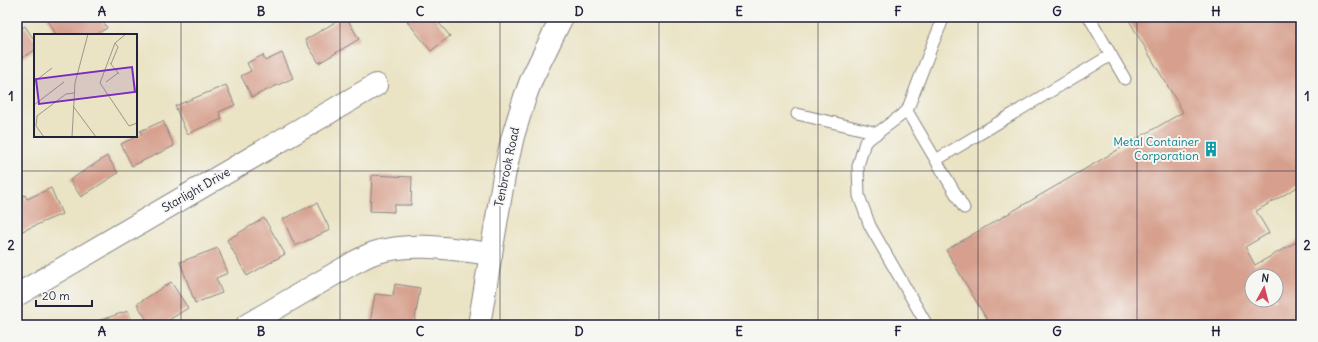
<svg xmlns="http://www.w3.org/2000/svg" width="1318" height="342" font-family="Delius,sans-serif">
  <rect width="100%" height="100%" fill="#f6f6f2"/>
  <filter id="ink" filterUnits="userSpaceOnUse"><feTurbulence type="fractalNoise" baseFrequency=".025" numOctaves="2"/><feDisplacementMap in="SourceGraphic" scale="8" xChannelSelector="R" yChannelSelector="G"/><feConvolveMatrix kernelMatrix="1 2 1 2 8 2 1 2 1" color-interpolation-filters="sRGB"/></filter>
  <filter id="wash" filterUnits="userSpaceOnUse"><feTurbulence type="fractalNoise" baseFrequency=".012" numOctaves="4" result="noise"/><feDisplacementMap in="SourceGraphic" scale="16" xChannelSelector="R" yChannelSelector="G"/><feGaussianBlur stdDeviation="0.9" result="paint"/><feColorMatrix in="noise" values="0 0 0 0 0 0 0 0 0 0 0 0 0 0 0 0 0 1.4 0 .05"/><feComposite in="paint" operator="in"/></filter>
  <g filter="url(#wash)">
    <rect width="100%" height="100%" fill="#eae3c4"/>
    <g id="blocks">
      <g fill="#d7a08e" fill-rule="evenodd">
        <path d="M48 17H101L107 28 95 35H56L47 18Z"/>
        <path d="M344 17H346L359 39 319 63 305 40Z"/>
        <path d="M413 17H434L450 36 431 51 407 21Z"/>
        <path d="M1127 17H1301V185L1256 211 1269 233 1245 247 1255 265 1300 240 1301 242V325H990L946 250 1183 112ZM1252 276H1276V300H1252Z"/>
        <path d="M25 26 35 41V50L17 61V31Z"/>
        <path d="M282 53 293 78 252 97 241 76 251 71 247 63 263 55 265 61Z"/>
        <path d="M226 85 235 105 219 112 222 119 187 134 175 106Z"/>
        <path d="M163 121 174 146 132 166 121 144 142 134 140 131Z"/>
        <path d="M107 156 118 173 81 197 70 180Z"/>
        <path d="M372 175 412 177 411 205H394V212L370 211Z"/>
        <path d="M51 188 62 214 20 232 17 226V198L25 195 27 199Z"/>
        <path d="M317 203 330 230 295 246 283 219Z"/>
        <path d="M264 218 285 254 247 276 227 240Z"/>
        <path d="M218 248 228 273 216 278 222 293 195 303 180 262Z"/>
        <path d="M171 282 188 308 161 325H150L137 304Z"/>
        <path d="M395 284 420 288 414 325H381L370 323 375 294 393 296Z"/>
        <path d="M128 311 133 325H95L94 322Z"/>
      </g>
    </g>
  </g>
  <g filter="url(#ink)">
    <use href="#blocks" fill-opacity="0" stroke="#868280" stroke-width="1"/>
    <g fill="none" stroke-linecap="round" stroke-linejoin="round">
      <defs>
        <g id="service">
          <path d="M1089 17 1125 79"/>
          <path d="M907 111 964 208"/>
          <path d="M797 114 878 133"/>
          <path d="M936 160 1111 55"/>
          <path d="M927 325 870 226 859 196 858 166 865 142 907 111 933 43 944 17"/>
        </g>
        <g id="minor">
          <path d="M17 295 376 85"/>
          <path d="M247 325 355 262C361 259 368 255 374 253 413 241 452 249 491 254"/>
        </g>
        <path id="tertiary" d="M479 325 504 176 513 136 525 97 532 78 562 17"/>
      </defs>
      <use href="#service" stroke="#868280" stroke-width="13"/>
      <use href="#minor" stroke="#868280" stroke-width="24"/>
      <use href="#tertiary" stroke="#868280" stroke-width="24"/>
      <use href="#service" stroke="#fff" stroke-width="11"/>
      <use href="#minor" stroke="#fff" stroke-width="22"/>
      <use href="#tertiary" stroke="#fff" stroke-width="22"/>
    </g>
  </g>
  <path fill="none" stroke="#22223b" stroke-width="1" stroke-opacity="0.55" d="M181 17V325M340 17V325M500 17V325M659 17V325M818 17V325M978 17V325M1137 17V325M17 171H1301"/>
  <defs>
    <symbol id="building-bare" viewBox="-9 -9 18 18"><path d="M-4-6H4V6H1V3H-1V6H-4ZM-2.5-4.3h1.7v1.8h-1.7ZM.8-4.3h1.7v1.8H.8ZM-2.5-1h1.7V.8h-1.7ZM.8-1h1.7V.8H.8Z" fill="#0f9aa8" stroke="#f6f6f2" stroke-width="2.5" paint-order="stroke"/></symbol>
  </defs>
  <g fill-rule="evenodd">
    <use href="#building-bare" x="1200" y="138" width="22" height="22"/>
  </g>
  <g text-anchor="middle" stroke-width="4" stroke-linejoin="round" paint-order="stroke">
    <g font-size="12" fill="#0d838f" stroke="#f6f6f2" text-anchor="end">
      <text x="1199" y="146">Metal Container<tspan x="1199" dy="14">Corporation</tspan></text>
    </g>
    <g font-size="12" fill="#22223b" stroke="#f6f6f2">
      <text transform="translate(507 167) rotate(-78)" y="4">Tenbrook Road</text>
      <text transform="translate(196 190) rotate(-30)" y="4">Starlight Drive</text>
    </g>
  </g>
  <g transform="translate(34 34)">
    <rect width="103" height="103" fill="#eae3c4"/>
    <path fill="none" stroke="#9a968d" stroke-width="1" d="M92 0 81 9 66 49 95 92 103 89M76 29 85 40M77 30 84 13 81 9M0 48 18 34M72 48 84 39M0 71 30 48M39 72 62 103M10 103 2 92 3 82 32 60 40 59M38 103 41 49 54 0"/>
    <path fill="#7b2cbf" fill-opacity="0.15" stroke="#7b2cbf" stroke-width="2" d="M98 33 101 58 5 70 2 45Z"/>
    <rect width="103" height="103" fill="none" stroke="#22223b" stroke-width="2"/>
  </g>
  <rect width="1318" height="342" fill="none" stroke="#f6f6f2" stroke-width="44"/>
  <g transform="translate(1264 288) rotate(7)"><circle r="19" fill="#f6f6f2" stroke="#a1a1a9"/>
  <path d="M0-3L7 15L0 10L-7 15Z" fill="#d1495b"/>
  <text y="-6" font-size="11" font-weight="bold" text-anchor="middle" fill="#22223b">N</text>
  </g>
  <path d="M36 300v6h56v-6" fill="none" stroke="#22223b" stroke-width="2"/>
  <text x="42" y="300" font-size="12" fill="#22223b" stroke="#f6f6f2" stroke-width="3" paint-order="stroke">20 m</text>
  <rect x="22" y="22" width="1274" height="298" fill="none" stroke="#22223b" stroke-width="1.5"/>
  <g font-size="13" text-anchor="middle" font-weight="bold" fill="#22223b">
    <text x="102" y="16">A</text>
    <text x="261" y="16">B</text>
    <text x="420" y="16">C</text>
    <text x="579" y="16">D</text>
    <text x="739" y="16">E</text>
    <text x="898" y="16">F</text>
    <text x="1057" y="16">G</text>
    <text x="1216" y="16">H</text>
    <text x="11" y="101">1</text>
    <text x="1307" y="101">1</text>
    <text x="11" y="250">2</text>
    <text x="1307" y="250">2</text>
    <text x="102" y="336">A</text>
    <text x="261" y="336">B</text>
    <text x="420" y="336">C</text>
    <text x="579" y="336">D</text>
    <text x="739" y="336">E</text>
    <text x="898" y="336">F</text>
    <text x="1057" y="336">G</text>
    <text x="1216" y="336">H</text>
  </g>
</svg>
